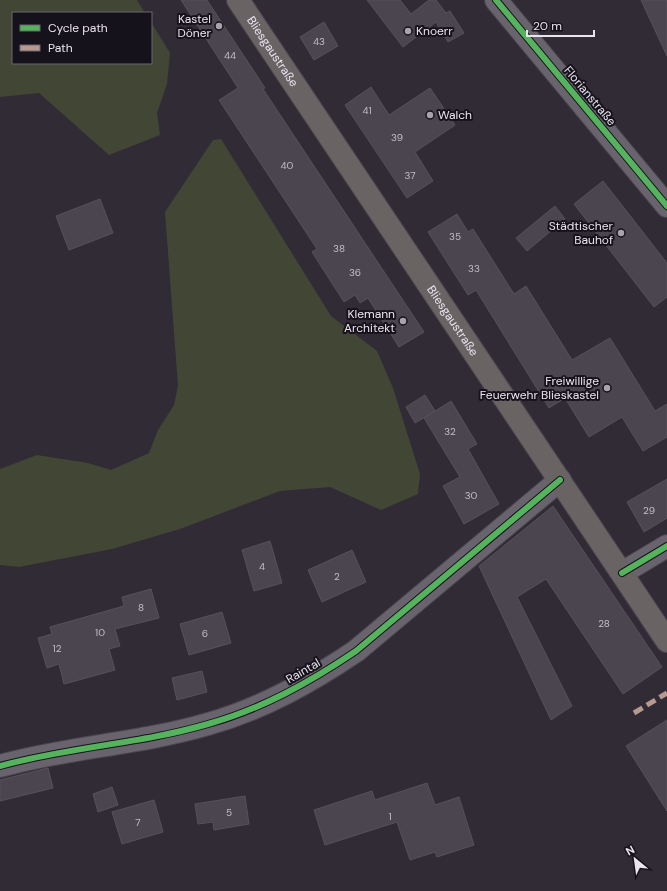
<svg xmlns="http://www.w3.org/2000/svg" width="667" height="891" font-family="'DM Sans',sans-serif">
  <rect width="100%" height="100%" fill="#312b36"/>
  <g fill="#424634">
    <path d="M0 0H137L145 13H13V63H151V22L170 53 167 84 157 113 160 135 109 155 39 93 0 97Z"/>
    <path d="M221 139 331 316 377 351 393 388 420 474 418 494 381 510 330 487 280 491 180 529 112 549 19 567 0 565V469L37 455 88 463 111 470 149 453 158 430 174 405 178 386 165 212 213 140Z"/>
  </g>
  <g fill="#4b4550" stroke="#56515b">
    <path d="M181 0H207L265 88 263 89 424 332 399 347 368 298 360 303 355 295 344 302 312 252 317 249 219 100 238 88Z"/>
    <path d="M367 0H400L411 14 429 0H436L446 13 450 11 464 33 448 42 436 22 403 47Z"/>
    <path d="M641 0H667V56Z"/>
    <path d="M324 22 338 46 314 60 300 37Z"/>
    <path d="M371 87 389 115 430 88 455 125 415 152 433 181 407 198 345 105Z"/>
    <path d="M603 181 667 263V297L654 307 574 204Z"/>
    <path d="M100 199 113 233 69 250 56 216Z"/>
    <path d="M555 206 565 219 527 251 516 238Z"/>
    <path d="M457 214 468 232 473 229 514 294 526 286 572 360 610 338 655 411 667 404V437L643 451 622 417 589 437 565 398 549 408 476 290 468 295 428 232Z"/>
    <path d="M425 395 435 411 415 423 406 407Z"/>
    <path d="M451 401 477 444 468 449 499 504 464 524 443 486 460 477 424 418Z"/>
    <path d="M667 479V518L644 532 627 502Z"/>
    <path d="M553 506 662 667 623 694 546 579 517 597 572 706 551 720 479 566Z"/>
    <path d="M270 541 282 583 254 591 242 550Z"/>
    <path d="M352 550 366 582 322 602 308 570Z"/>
    <path d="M151 589 159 618 115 629 120 646 109 649 115 670 64 684 59 664 47 668 38 638 52 634 50 627 124 606 122 597Z"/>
    <path d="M222 612 231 643 189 655 180 624Z"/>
    <path d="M202 671 207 692 177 700 172 678Z"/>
    <path d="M667 720V811L626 746Z"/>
    <path d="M48 768 53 788 0 801V780Z"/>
    <path d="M427 783 435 805 459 797 474 845 437 857 435 852 410 860 397 822 325 845 314 810 372 791 375 800Z"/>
    <path d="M112 787 118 805 98 812 93 794Z"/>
    <path d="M245 796 249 824 214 830 213 822 198 824 195 804Z"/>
    <path d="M154 800 163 832 122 844 112 812Z"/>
  </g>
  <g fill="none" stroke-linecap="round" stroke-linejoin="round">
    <defs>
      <g id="minor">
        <path d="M496 0 667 206"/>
        <path d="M622 573 667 546"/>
        <path d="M0 766C68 747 140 744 208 724 262 709 310 682 356 651L560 480"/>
      </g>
      <g id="major">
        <path id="s1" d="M238 0 667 641"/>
      </g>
    </defs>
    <use href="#minor" stroke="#4b464f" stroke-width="24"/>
    <use href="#major" stroke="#4b464f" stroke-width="24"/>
    <use href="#minor" stroke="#68636c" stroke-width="22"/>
    <use href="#major" stroke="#696364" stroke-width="22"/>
    <path stroke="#b69a8f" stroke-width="5" stroke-dasharray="10 5" stroke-linecap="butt" d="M634 713 667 693"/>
    <defs>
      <g id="cycleway">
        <path d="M496 0 667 206"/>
        <path d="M622 573 667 546"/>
        <path d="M0 766C68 747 140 744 208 724 262 709 310 682 356 651L560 480"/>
      </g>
    </defs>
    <use href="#cycleway" stroke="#16121b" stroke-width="8"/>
    <use href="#cycleway" stroke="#56b35d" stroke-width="6"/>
  </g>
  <g fill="#a9a3b0" stroke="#16121b" stroke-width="1.5">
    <circle cx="219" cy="26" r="4"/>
    <circle cx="408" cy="31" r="4"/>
    <circle cx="430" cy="115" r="4"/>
    <circle cx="621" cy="233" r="4"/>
    <circle cx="403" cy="321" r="4"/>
    <circle cx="607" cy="388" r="4"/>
  </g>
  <g text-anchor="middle" stroke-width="4" stroke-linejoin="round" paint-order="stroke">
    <g font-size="10" fill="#c2bcc9">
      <text x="319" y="45">43</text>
      <text x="230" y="59">44</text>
      <text x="367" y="114">41</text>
      <text x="397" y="141">39</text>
      <text x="287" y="169">40</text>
      <text x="410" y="179">37</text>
      <text x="455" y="240">35</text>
      <text x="339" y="252">38</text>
      <text x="474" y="272">33</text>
      <text x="355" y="276">36</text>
      <text x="450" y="435">32</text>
      <text x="471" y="499">30</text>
      <text x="649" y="514">29</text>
      <text x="262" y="570">4</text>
      <text x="337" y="580">2</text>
      <text x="141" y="611">8</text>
      <text x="604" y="627">28</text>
      <text x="100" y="636">10</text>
      <text x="205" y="637">6</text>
      <text x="57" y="652">12</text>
      <text x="229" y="816">5</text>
      <text x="390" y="820">1</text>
      <text x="138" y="826">7</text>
    </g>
    <g font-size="12" fill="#eae4f1" stroke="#16121b" text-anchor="end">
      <text x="211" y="23">Kastel<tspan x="211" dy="14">Döner</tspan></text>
      <text x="416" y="35" text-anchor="start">Knoerr</text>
      <text x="438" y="119" text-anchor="start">Walch</text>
      <text x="613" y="230">Städtischer<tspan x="613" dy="14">Bauhof</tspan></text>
      <text x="395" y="318">Klemann<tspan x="395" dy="14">Architekt</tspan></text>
      <text x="599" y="385">Freiwillige<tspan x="599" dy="14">Feuerwehr Blieskastel</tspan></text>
    </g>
    <g font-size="12" fill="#eae4f1" stroke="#16121b">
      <text dy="4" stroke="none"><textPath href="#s1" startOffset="62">Bliesgaustraße</textPath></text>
      <text transform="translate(590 96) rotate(50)" y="4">Florianstraße</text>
      <text dy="4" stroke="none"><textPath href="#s1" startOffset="386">Bliesgaustraße</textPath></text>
      <text transform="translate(303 671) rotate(-30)" y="4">Raintal</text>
    </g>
  </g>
  <rect x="12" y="12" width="140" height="52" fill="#16121b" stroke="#6b6671"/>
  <rect x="20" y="25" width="20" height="6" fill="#56b35d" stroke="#6b6671"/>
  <text x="48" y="32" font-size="12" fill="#eae4f1">Cycle path</text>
  <rect x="20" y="45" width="20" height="6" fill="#b69a8f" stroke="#6b6671"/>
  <text x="48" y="52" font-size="12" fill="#eae4f1">Path</text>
  <g transform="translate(635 859) rotate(331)" stroke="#16121b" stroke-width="3" paint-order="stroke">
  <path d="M0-3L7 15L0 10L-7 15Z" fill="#eae4f1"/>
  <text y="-6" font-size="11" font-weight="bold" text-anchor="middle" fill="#eae4f1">N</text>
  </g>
  <path d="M527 30v6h67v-6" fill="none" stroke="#eae4f1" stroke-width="2"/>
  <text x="533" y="30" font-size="12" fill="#eae4f1" stroke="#16121b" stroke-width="3" paint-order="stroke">20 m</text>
</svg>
